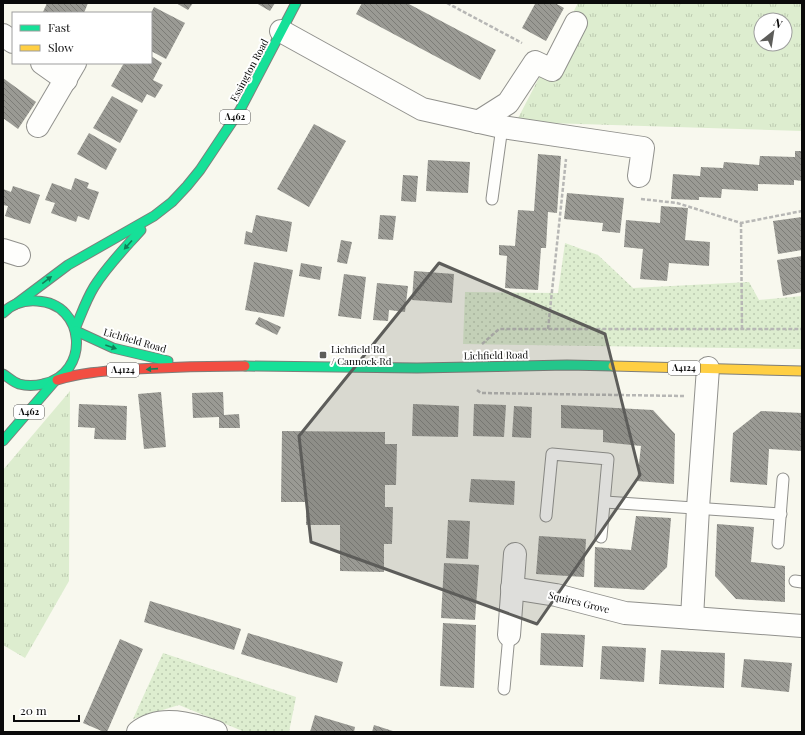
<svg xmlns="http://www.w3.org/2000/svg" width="805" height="735" font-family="'Playfair Display',serif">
  <defs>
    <pattern id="grass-dots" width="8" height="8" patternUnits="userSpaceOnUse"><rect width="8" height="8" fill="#ddedcf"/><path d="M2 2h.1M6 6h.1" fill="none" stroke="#bccab0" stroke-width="1.8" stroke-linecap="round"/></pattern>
    <pattern id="park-tufts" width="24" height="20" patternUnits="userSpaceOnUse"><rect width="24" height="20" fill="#ddedcf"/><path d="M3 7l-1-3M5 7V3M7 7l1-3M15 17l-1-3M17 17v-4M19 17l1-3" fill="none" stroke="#bccab0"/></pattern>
    <pattern id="building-back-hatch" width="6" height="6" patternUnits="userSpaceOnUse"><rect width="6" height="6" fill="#9a9a94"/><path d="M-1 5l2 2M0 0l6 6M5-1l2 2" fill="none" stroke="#7c7c77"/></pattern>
  </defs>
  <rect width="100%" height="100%" fill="#f8f8ee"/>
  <g fill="url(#grass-dots)">
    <path d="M565 243 598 255 633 288 749 282 759 300 802 296V349L463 344 465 292 558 293Z"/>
    <path d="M163 653 296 697 289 732H245L179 705 133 719Z"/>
  </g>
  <g fill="url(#park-tufts)" fill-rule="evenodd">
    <path d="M578 3H802V131L516 122ZM761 20H785V44H761Z"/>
    <path d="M70 391 69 581 25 658 3 645V470Z"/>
  </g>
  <g fill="url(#building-back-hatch)">
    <path d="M47 3H88L84 13H44L43 12Z"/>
    <path d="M176 3H193L188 10Z"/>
    <path d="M256 3H275L270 11Z"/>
    <path d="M362 3H407L496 50 480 80 356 14Z"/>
    <path d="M532 3H555L564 8 546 41 522 28 535 4Z"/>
    <path d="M154 7 185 23 166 59 151 51V13Z"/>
    <path d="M151 56 162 63 153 80 163 85 155 98 147 94 142 103 111 86 124 63H151Z"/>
    <path d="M3 78 36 102 18 129 3 118Z"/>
    <path d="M112 96 138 110 120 143 93 128Z"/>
    <path d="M314 124 346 141 309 207 277 189Z"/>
    <path d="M89 133 117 149 106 170 77 154Z"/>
    <path d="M795 151H802V181L794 180V185L758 184V191L722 189 721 198 699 197V200L671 199 673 174 700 176 701 167 723 168 724 162 759 165 760 156 795 157Z"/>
    <path d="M538 154 561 156 557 213 548 212 546 248H541L538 290 505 288 507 256 499 255V245L515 246 518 210 534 211Z"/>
    <path d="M428 160 470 162 468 193 426 191Z"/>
    <path d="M403 175 418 176 416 202 401 201Z"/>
    <path d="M75 178 89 183 87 188 99 192 89 220 78 216 76 222 51 213 55 203 45 200 52 183 71 190Z"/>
    <path d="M13 186 40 195 30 224 5 216 8 206 3 205V189L11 192Z"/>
    <path d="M567 193 624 198 620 233 602 231 603 223 564 219Z"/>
    <path d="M661 206 688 208 685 240 710 242 709 266 669 263 667 281 640 279 643 249 624 247 626 220 660 223Z"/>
    <path d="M256 215 292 222 287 252 244 244 246 231 252 233Z"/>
    <path d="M380 215 396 216 393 240 378 239Z"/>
    <path d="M802 217V250L778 254 773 221Z"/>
    <path d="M341 240 352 242 347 264 337 262Z"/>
    <path d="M802 256V292L783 296 777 260Z"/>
    <path d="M254 262 293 270 284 317 245 310Z"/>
    <path d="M301 263 322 267 320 280 299 276Z"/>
    <path d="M414 271 454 274 452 303 412 300Z"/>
    <path d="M344 274 366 277 361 319 338 316Z"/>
    <path d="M377 283 408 286 405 312 389 310 388 321 373 320Z"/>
    <path d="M259 317 281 327 277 335 255 324Z"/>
    <path d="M161 392 166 447 144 449 138 394Z"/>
    <path d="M223 392 224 415 239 414 240 428H219V417L193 418 192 393Z"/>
    <path d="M79 404 127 406 126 440 94 439 95 428 78 427Z"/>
    <path d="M413 404 459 406 458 437 412 436Z"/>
    <path d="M474 404 506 405 504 437 473 436Z"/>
    <path d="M561 405 653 410 675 434 674 484 637 481 641 446 603 442V430L561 428Z"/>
    <path d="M514 406 532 407 531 438 512 437Z"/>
    <path d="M761 411 802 413V451L769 449 767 485 730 482 733 433Z"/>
    <path d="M282 431 385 432V444H397L396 485H385V507H393L392 544H384V572L340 571V525H306V502H281Z"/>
    <path d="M471 479 515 481 514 505 469 502Z"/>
    <path d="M636 516 671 518 667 567 644 590 594 587 595 547 631 550Z"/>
    <path d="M448 520 470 521 468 559 446 558Z"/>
    <path d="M717 524 754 527 751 562 785 566V602L736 599 715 576Z"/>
    <path d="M539 536 586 539 584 577 536 574Z"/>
    <path d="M444 563 479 565 475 620 441 618Z"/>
    <path d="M150 601 241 629 234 650 144 622Z"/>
    <path d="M443 623 476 625 474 688 440 686Z"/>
    <path d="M248 633 343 662 337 683 241 654Z"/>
    <path d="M541 633 585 635 583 667 540 665Z"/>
    <path d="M120 639 143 649 107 732H104L83 723Z"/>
    <path d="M602 646 646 648 644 682 600 679Z"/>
    <path d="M661 650 725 653 724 688 659 684Z"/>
    <path d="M744 659 792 663 789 692 741 687Z"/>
    <path d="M315 715 355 727 354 732H310Z"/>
    <path d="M374 725 396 732H372Z"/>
  </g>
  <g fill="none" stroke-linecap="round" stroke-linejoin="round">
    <defs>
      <g id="lane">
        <path d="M492 199 502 127"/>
        <path d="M605 502 781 514"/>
        <path d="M546 516 552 454 608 459 601 537"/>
        <path d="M778 543 783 479"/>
        <path d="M795 581 802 582"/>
        <path d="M504 689 509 635"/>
      </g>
      <g id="street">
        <path d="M281 31 422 109 502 127 643 148 639 176"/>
        <path d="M3 35 13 42"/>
        <path d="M42 63 66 80"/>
        <path d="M478 122 508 103 535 62 552 70 576 23"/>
        <path d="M38 126 75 63"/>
        <path d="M3 250 19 255"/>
        <path d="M512 588 556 595 625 613 802 626"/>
        <path d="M692 618 698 508 708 368"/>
        <path d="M509 635 515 554"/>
        <path d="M138 732C160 714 192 724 216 732"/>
      </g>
      <g id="fast">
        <path d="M16 304 68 265 154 216 172 202 187 186 200 170 240 110 296 3"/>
        <path d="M3 313C12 304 24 300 37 301 86 303 91 374 43 384 35 386 26 386 19 384 13 382 8 377 3 374"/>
        <path d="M75 329C81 315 86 300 94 287 107 266 125 248 141 230"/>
        <path d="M76 331 113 348 168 361"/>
        <path d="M245 366 417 368 567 365 613 366"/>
        <path d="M3 441 54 382"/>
      </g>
      <path id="slow" d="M613 366 802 371"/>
      <path id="jam" d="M57 380C83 372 108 371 135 369 172 367 208 366 245 366"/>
    </defs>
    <use href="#lane" stroke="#91918d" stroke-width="13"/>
    <use href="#street" stroke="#91918d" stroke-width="24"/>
    <use href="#fast" stroke="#7e7e7a" stroke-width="11"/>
    <use href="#slow" stroke="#7e7e7a" stroke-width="11"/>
    <use href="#jam" stroke="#7e7e7a" stroke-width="11"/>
    <g stroke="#b7b7b5" stroke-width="2.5" stroke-dasharray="4 2" stroke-linecap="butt">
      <path d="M447 3 522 43"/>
      <path d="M641 199 677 203 741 223 802 211"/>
      <path d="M741 223 742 329"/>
      <path d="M548 329 566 159"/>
      <path d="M482 344 499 329H802"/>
      <path d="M477 390 481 393 685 396"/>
    </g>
    <use href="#lane" stroke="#fefefc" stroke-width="11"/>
    <use href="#street" stroke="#fefefc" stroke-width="22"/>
    <use href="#fast" stroke="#16e098" stroke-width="9"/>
    <use href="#slow" stroke="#ffcf43" stroke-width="9"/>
    <use href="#jam" stroke="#f24e42" stroke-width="9"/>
  </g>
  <defs><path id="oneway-solid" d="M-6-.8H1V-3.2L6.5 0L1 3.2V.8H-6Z"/></defs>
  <g fill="#118058">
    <use href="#oneway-solid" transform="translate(128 245) rotate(132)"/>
    <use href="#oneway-solid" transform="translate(47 280) rotate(-37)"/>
    <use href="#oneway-solid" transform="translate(111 347) rotate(19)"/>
    <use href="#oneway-solid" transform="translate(152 369) rotate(176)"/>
  </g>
  <path fill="#5d5d5a" fill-opacity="0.2" stroke="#5d5d5a" stroke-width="3" stroke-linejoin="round" d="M439 263 605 334 640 475 537 624 311 542 299 436Z"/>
  <rect fill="#5d5d5a" stroke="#fff" stroke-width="1.5" x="319" y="351" width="8" height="8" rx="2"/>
  <g text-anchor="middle" stroke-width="4" stroke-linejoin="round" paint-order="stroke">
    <g fill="#fff" stroke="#545454" stroke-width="1">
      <rect x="220" y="110" width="30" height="14" rx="3"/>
      <rect x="668" y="361" width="32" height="14" rx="3"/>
      <rect x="107" y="363" width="32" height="14" rx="3"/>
      <rect x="14" y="405" width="30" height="14" rx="3"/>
    </g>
    <g font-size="9" font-weight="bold" fill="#0a0a0a">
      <text x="235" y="120">A462</text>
      <text x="684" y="371">A4124</text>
      <text x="123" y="373">A4124</text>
      <text x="29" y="415">A462</text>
    </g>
    <g font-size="10" fill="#0a0a0a" stroke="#fff">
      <text transform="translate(249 70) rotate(-62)" y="4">Essington Road</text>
      <text transform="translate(135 340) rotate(16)" y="4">Lichfield Road</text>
      <text transform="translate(496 355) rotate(-1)" y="4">Lichfield Road</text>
      <text transform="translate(579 602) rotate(14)" y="4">Squires Grove</text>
    </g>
    <g font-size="10" fill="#0a0a0a" stroke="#fff" text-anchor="start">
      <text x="331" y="353">Lichfield Rd<tspan x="331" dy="12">/ Cannock Rd</tspan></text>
    </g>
  </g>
  <rect width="805" height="735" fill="none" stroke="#0a0a0a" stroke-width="8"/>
  <rect x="12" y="12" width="140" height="52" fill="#ffffff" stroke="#9d9d9d"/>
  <rect x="20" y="25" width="20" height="6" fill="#16e098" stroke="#9d9d9d"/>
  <text x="48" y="32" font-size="12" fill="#0a0a0a">Fast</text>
  <rect x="20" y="45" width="20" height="6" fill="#ffcf43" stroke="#9d9d9d"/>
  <text x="48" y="52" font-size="12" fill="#0a0a0a">Slow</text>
  <g transform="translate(773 32) rotate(30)"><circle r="19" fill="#ffffff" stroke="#9d9d9d"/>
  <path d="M0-3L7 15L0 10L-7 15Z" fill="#5d5d5a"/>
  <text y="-6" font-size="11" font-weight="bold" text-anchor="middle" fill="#0a0a0a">N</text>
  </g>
  <path d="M14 715v6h65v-6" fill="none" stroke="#0a0a0a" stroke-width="2"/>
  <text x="20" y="715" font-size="12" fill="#0a0a0a" stroke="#ffffff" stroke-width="3" paint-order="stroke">20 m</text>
</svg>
